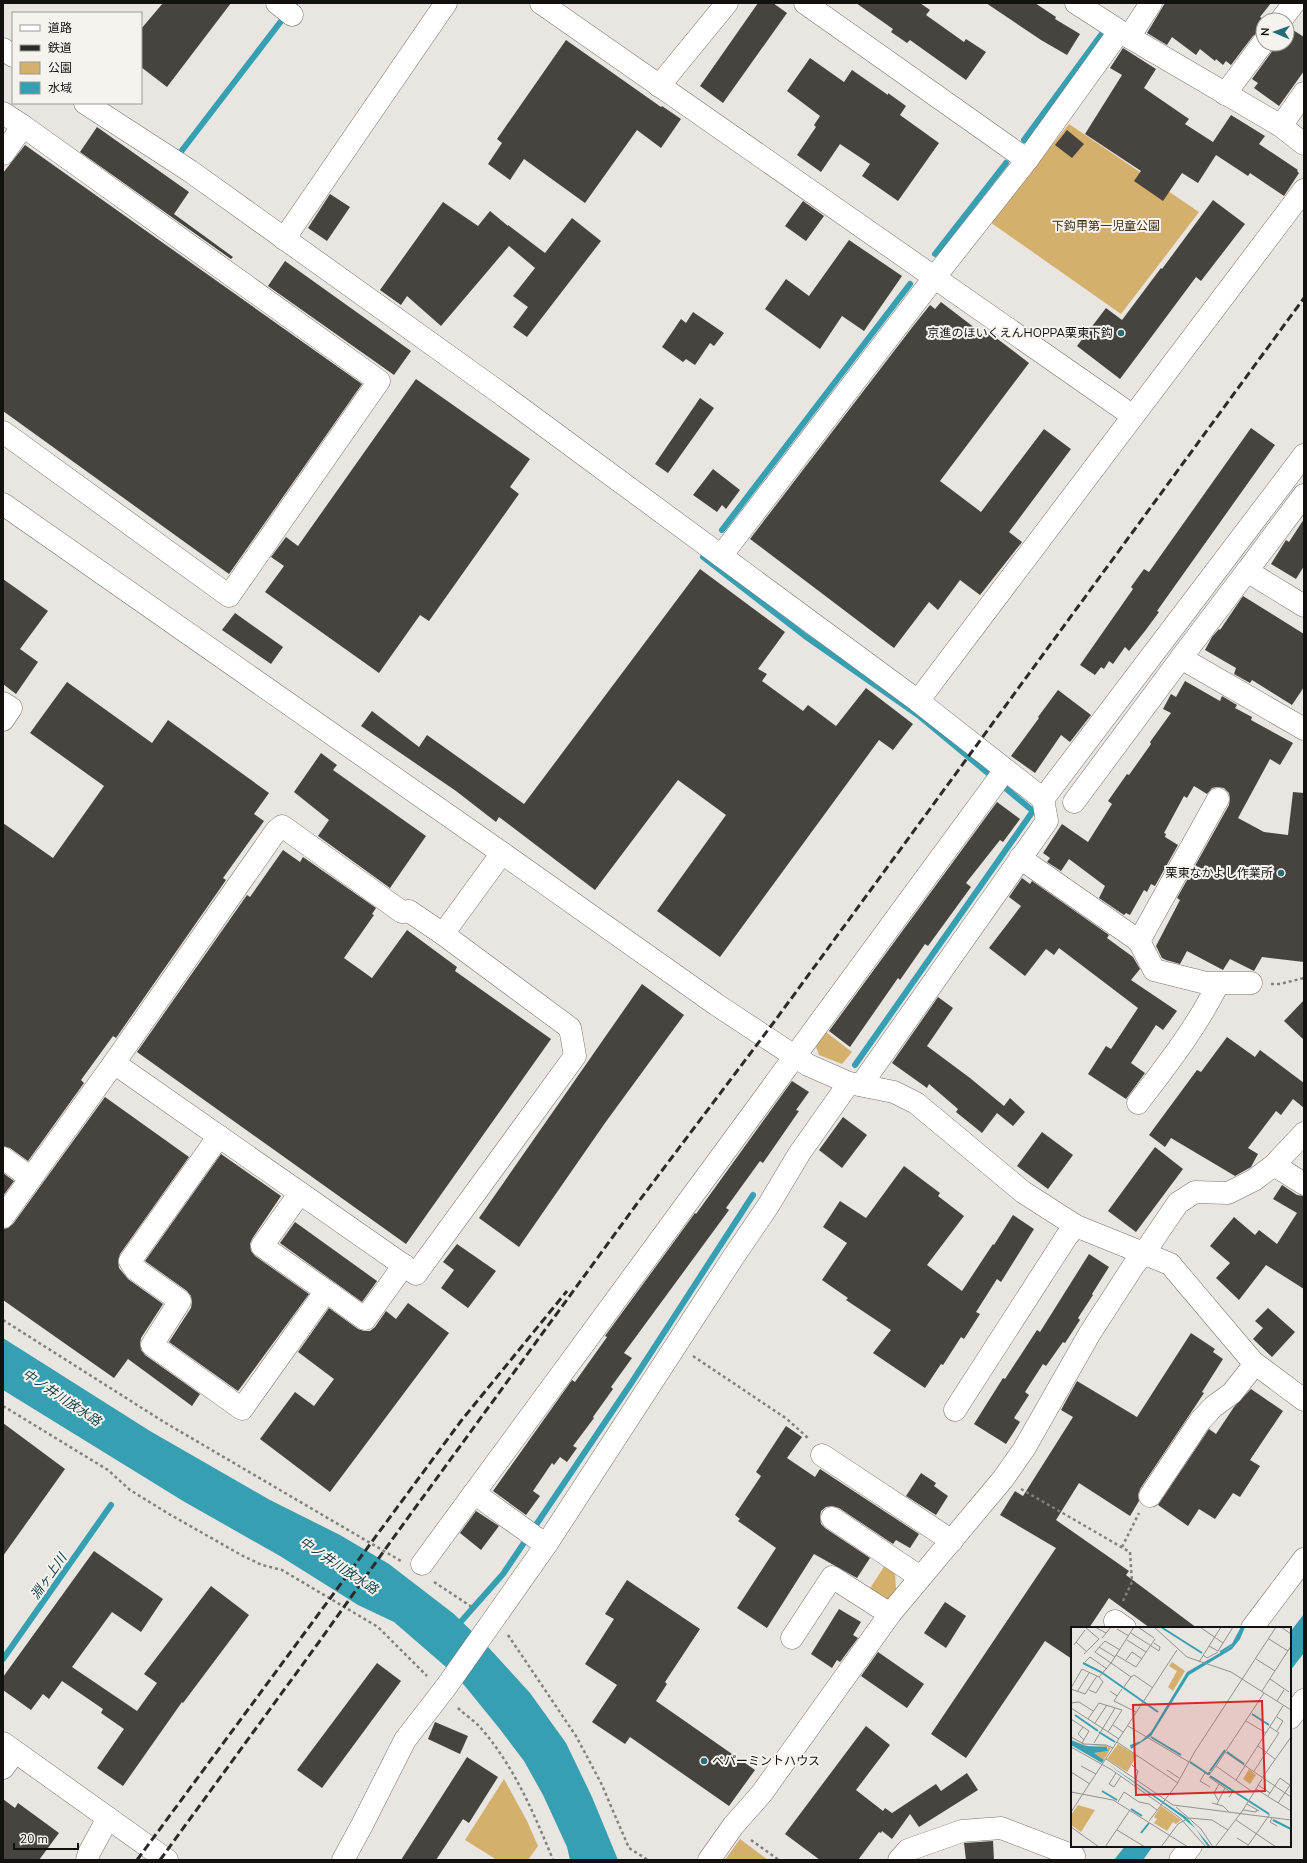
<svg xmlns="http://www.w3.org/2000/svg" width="1307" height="1863" font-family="'Nunito Sans','Noto Sans JP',sans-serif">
  <rect width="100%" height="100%" fill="#e9e6e1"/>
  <g fill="#d4b06c">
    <path d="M1069 124 1199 212 1121 314 990 222Z"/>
    <path d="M826 1032 852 1052 842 1064 819 1055 816 1047Z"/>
    <path d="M885 1565 895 1572 896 1590 887 1602 869 1590Z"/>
    <path d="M504 1779 527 1821 538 1846 528 1860H497L465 1840Z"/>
    <path d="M740 1839 768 1860H725Z"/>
  </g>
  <g fill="#379fb2">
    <path d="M3 1338 150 1431 270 1500 340 1535 389 1564 454 1614 489 1648 530 1693 566 1743 592 1797 618 1860H570L567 1847 543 1795 524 1761 499 1728 464 1685 446 1667 394 1622 358 1605 280 1556 183 1501 3 1390Z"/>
    <path d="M1304 1614V1653L1290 1671V1632Z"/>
    <path d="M1125 1846H1153L1143 1860H1114Z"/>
  </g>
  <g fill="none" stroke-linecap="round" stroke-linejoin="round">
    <g stroke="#379fb2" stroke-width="6">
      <path d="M1024 140 1101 35"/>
      <path d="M180 153 295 3"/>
      <path d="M935 254 1006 163"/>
      <path d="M722 530 910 284"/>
      <path d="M703 557 805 636 918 715 995 779"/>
      <path d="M855 1065 1033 811 1003 786"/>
      <path d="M457 1626 503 1574 632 1382 753 1195"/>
      <path d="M3 1659 111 1505"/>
    </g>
  </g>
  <g fill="#474440">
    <path d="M163 3H231L167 87 141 67V29Z"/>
    <path d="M758 3H773L787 13 723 103 700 86Z"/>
    <path d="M856 3H920L930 10 926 15 964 42 966 39 986 52 966 80 910 40 907 43 891 32 893 29Z"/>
    <path d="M986 3H1035L1056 17 1055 19 1080 34 1067 55 1041 40Z"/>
    <path d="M1165 3H1271L1260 17 1265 20H1263V31L1258 32 1253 36 1231 65 1226 61 1223 65 1216 59 1215 61 1200 49 1196 55 1172 37 1167 45 1147 33Z"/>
    <path d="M1293 30 1304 37V71L1279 106 1254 88 1258 83 1252 79 1273 50 1275 44H1287V37Z"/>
    <path d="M566 40 661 107 662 106 681 119 661 148 637 130 585 203 524 159 510 180 488 164 502 143 497 139Z"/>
    <path d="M1123 48 1156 69 1144 88 1189 119 1185 124 1213 142 1231 115 1265 136 1259 144 1298 170 1297 171 1299 173 1284 196 1250 173 1248 176 1216 155 1198 183 1182 173 1163 201 1134 181 1141 171 1085 134 1122 75 1110 68Z"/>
    <path d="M810 58 844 82 852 70 888 95V93L906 106 900 115 939 143 898 201 862 176 870 164 840 144 821 172 797 155 816 127 814 125 820 116 787 91Z"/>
    <path d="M97 127 189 192 174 214 233 257 231 259 80 152Z"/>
    <path d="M1067 130 1084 144 1072 158 1055 145Z"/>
    <path d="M25 145 362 384 229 574 3 411V173Z"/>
    <path d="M330 194 350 207 327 241 308 228Z"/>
    <path d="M1213 200 1245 224 1201 281 1196 277 1120 379 1077 346 1106 308 1122 320 1161 268 1162 269Z"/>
    <path d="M803 201 824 216 806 241 785 226Z"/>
    <path d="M443 202 478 226 490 211 508 226V225L545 253 572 218 601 241 527 337 513 327 528 307 513 296 535 268 509 246 441 326 407 296 401 305 380 290Z"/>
    <path d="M849 240 902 276 864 331 842 316 820 349 765 309 786 279 809 296Z"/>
    <path d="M285 261 411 351 394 375 268 286Z"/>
    <path d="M941 302 984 335 987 331 1029 363 940 481 981 512 1044 429 1071 449 1009 532 1022 542 980 595 960 580 938 610 929 602 894 648 750 539 914 325 930 305 935 309Z"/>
    <path d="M693 312 724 333 714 346 710 343 695 365 686 359 683 362 662 347 681 319 686 323Z"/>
    <path d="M416 379 530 459 510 487 519 494 429 621 420 615 379 673 265 592 284 566 271 557 286 537 298 546Z"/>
    <path d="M700 398 714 408 668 473 655 464Z"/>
    <path d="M1251 428 1275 445 1157 611 1159 612 1145 631 1129 651 1125 647 1113 664 1109 661 1104 669 1101 667 1095 675 1080 665 1133 589 1131 587 1144 569 1149 572Z"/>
    <path d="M713 469 740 490 726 509 722 505 717 512 693 495Z"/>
    <path d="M1304 519V566L1296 579 1271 564 1286 540 1289 542Z"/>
    <path d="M700 569 785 632 758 669 767 674 762 681 803 711 808 705 836 726 866 688 913 724 893 750 879 740 720 957 657 911 726 815 678 780 595 890 499 817 496 822 456 791 361 726 372 711 419 747 427 735 524 804Z"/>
    <path d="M3 579 48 611 20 649 38 662 16 694 3 684Z"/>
    <path d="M1243 596 1304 634V687L1292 705 1252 680 1250 683 1234 674 1236 668 1205 650 1212 637 1219 629 1220 630Z"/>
    <path d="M235 613 283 647 271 664 222 630Z"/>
    <path d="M1185 681 1220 701 1222 696 1237 705 1235 708 1252 717 1251 720 1293 743 1280 765 1270 759 1238 818 1264 832 1288 835 1293 792 1304 793V962L1262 957 1254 971 1230 959 1223 970 1187 951 1180 964 1166 960 1162 958 1156 946 1180 900 1177 898 1229 805 1230 799 1229 793 1224 788 1217 787 1212 788 1207 794 1194 786 1187 798 1184 796 1164 833 1166 834 1165 837 1178 845 1155 886 1151 884 1147 892 1144 890 1130 915 1126 913 1124 915 1099 898 1105 886 1069 859 1061 871 1047 862 1050 858 1043 853 1062 824 1088 842 1112 804 1108 801 1127 774 1129 775 1151 744 1150 742 1171 713 1163 709 1171 694 1176 697Z"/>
    <path d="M67 682 152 743 168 720 269 793 254 814 264 821 223 878 226 880 116 1038 113 1036 81 1080 84 1083 28 1161 10 1148 3 1146V823L53 858 104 786 30 733Z"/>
    <path d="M1058 690 1091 715 1070 742 1061 735 1035 773 1011 756 1039 718 1038 717Z"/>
    <path d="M321 753 337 765 333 770 426 836 390 888 318 836 329 820 294 792Z"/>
    <path d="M997 802 1020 819 1003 842 1000 840 966 883 971 887 928 946 925 944 900 980 898 978 850 1047 829 1031Z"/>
    <path d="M283 850 300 862 303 857 376 908 372 914 374 915 344 958 372 978 407 930 457 967 455 971 551 1039 406 1244 137 1052 247 895 250 897Z"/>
    <path d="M1022 878 1030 884 1032 881 1109 935 1107 938 1133 957 1140 969 1131 980 1177 1011 1163 1030 1156 1025 1131 1063 1145 1073 1126 1099 1088 1074 1106 1046 1111 1049 1138 1008 1059 948 1054 955 1046 949 1025 976 989 948 1021 906 1009 897Z"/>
    <path d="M642 984 684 1015 605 1123 519 1247 479 1218Z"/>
    <path d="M938 997 953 1008 927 1046 970 1078 1004 1106 1010 1098 1025 1112 1013 1126 997 1113 982 1133 956 1112 958 1109 929 1084 927 1088 892 1063Z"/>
    <path d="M1304 1000V1040L1284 1021Z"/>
    <path d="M1227 1037 1255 1057 1260 1050 1304 1083V1108L1293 1099 1281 1115 1276 1111 1248 1148 1258 1154 1251 1167 1235 1176 1171 1138 1165 1147 1149 1135 1197 1070 1201 1072Z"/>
    <path d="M792 1081 809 1092 796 1110 799 1111 763 1163 760 1161 726 1208 729 1210 624 1353 632 1358 611 1387 613 1389 593 1417 594 1418 573 1446 577 1448 567 1462 560 1457 554 1465 552 1463 533 1491 540 1496 526 1515 493 1491 572 1380 575 1382 607 1337 605 1336 695 1213 696 1214Z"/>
    <path d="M105 1097 189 1157 120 1254 118 1261 119 1268 128 1279 163 1304 141 1338 140 1344 141 1350 145 1355 200 1394 192 1406 128 1359 114 1378 3 1300V1229L8 1228 13 1224Z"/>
    <path d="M843 1117 867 1135 842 1168 819 1150Z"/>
    <path d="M1042 1132 1073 1155 1048 1189 1017 1166Z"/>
    <path d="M1155 1147 1183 1169 1136 1232 1108 1211Z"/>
    <path d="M221 1154 281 1196 252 1239 250 1244 251 1251 255 1256 309 1294 238 1391 169 1342 191 1308 192 1302 191 1296 187 1291 145 1261Z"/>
    <path d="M904 1166 940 1193 938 1196 964 1216 927 1265 962 1291 993 1244 994 1245 1013 1215 1034 1229 1001 1282 997 1279 976 1312 980 1314 964 1339 961 1337 943 1365 941 1364 925 1388 873 1353 891 1330 846 1300 848 1298 822 1280 847 1243 823 1227 840 1201 866 1218Z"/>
    <path d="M3 1173 14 1181 3 1196Z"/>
    <path d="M1282 1185 1297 1195 1304 1196V1289L1266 1265 1239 1300 1216 1278 1230 1263 1210 1246 1234 1217 1255 1235 1259 1230 1277 1244 1297 1213 1273 1199Z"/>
    <path d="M295 1222 377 1281 362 1302 280 1243Z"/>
    <path d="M457 1244 496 1271 468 1308 441 1288 454 1270 443 1262Z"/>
    <path d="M1089 1254 1109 1267 1092 1294 1093 1295 1078 1318 1080 1320 1065 1343 1063 1342 1046 1366 1043 1364 1025 1392 1029 1395 1014 1418 1020 1422 1006 1444 974 1424 1003 1378 1005 1379 1037 1330 1040 1332Z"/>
    <path d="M408 1303 449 1333 330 1492 260 1439 295 1392 314 1406 334 1379 298 1352 329 1308 358 1329 364 1331H370L375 1327 386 1311 396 1319Z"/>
    <path d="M1268 1308 1295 1332 1272 1357 1253 1339 1263 1328 1255 1321Z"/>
    <path d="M1191 1333 1215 1349 1213 1352 1223 1359 1202 1392 1204 1393 1140 1489 1138 1495 1139 1501 1130 1516 1079 1483 1056 1520 1129 1571 1126 1575 1197 1628H1150L1109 1598 1089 1628H1072V1659L1045 1641 966 1758 931 1734 1056 1548 1000 1515 1015 1491 1023 1496 1073 1417 1061 1410 1077 1381 1137 1417Z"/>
    <path d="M1251 1389 1283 1411 1250 1460 1260 1466 1240 1497 1233 1493 1215 1519 1199 1509 1188 1526 1158 1505 1209 1429 1216 1434 1234 1407Z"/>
    <path d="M3 1423 65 1469 3 1556Z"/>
    <path d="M786 1426 802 1437 787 1458 815 1477 820 1469 919 1534 910 1548 896 1540 893 1544 839 1508 832 1506 826 1507 821 1511 820 1517 821 1524 825 1528 870 1558 857 1578 814 1554 767 1628 737 1608 776 1548 738 1521 740 1519 735 1515 761 1476 756 1472Z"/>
    <path d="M921 1473 936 1483 934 1486 948 1496 936 1515 906 1496Z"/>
    <path d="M476 1511 499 1526 481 1550 460 1533Z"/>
    <path d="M94 1551 163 1599 141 1632 112 1612 72 1667 137 1711 157 1683 144 1674 211 1586 249 1615 183 1703 182 1702 123 1786 97 1768 124 1729 101 1713 103 1709 62 1681 49 1699 43 1694 31 1710 3 1690V1677Z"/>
    <path d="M627 1580 700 1629 665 1682 667 1684 656 1701 755 1770 729 1806 630 1737 625 1744 592 1722 617 1685 585 1664 614 1619 605 1614Z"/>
    <path d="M945 1602 966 1616 946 1648 924 1633Z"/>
    <path d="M839 1609 861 1622 853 1635 858 1638 840 1662 837 1660 832 1668 811 1654Z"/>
    <path d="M878 1652 924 1684 907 1708 861 1676Z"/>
    <path d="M377 1663 401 1681 322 1788 297 1770Z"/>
    <path d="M435 1722 468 1736 460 1754 428 1739Z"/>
    <path d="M866 1726 890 1745 856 1790 883 1811 885 1808 892 1813 936 1784 941 1791 967 1773 978 1790 919 1827 910 1814 892 1839 882 1831 881 1833 879 1832 858 1860H820L785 1834Z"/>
    <path d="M467 1757 498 1777 469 1823 463 1819 436 1860H401Z"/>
    <path d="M3 1799 15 1808 18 1803 59 1833 39 1860H3Z"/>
    <path d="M993 1841 994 1860H966L964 1843Z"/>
  </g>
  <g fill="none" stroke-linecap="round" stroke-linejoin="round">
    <defs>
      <g id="minor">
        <path d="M277 3 292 15"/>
        <path d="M541 3 1133 416"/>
        <path d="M805 3 1027 160"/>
        <path d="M1076 3 1129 37 1151 3"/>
        <path d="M1281 20 1294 3"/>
        <path d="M1129 37 1281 126 1304 144"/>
        <path d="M3 49 13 56"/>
        <path d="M659 86 727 3"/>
        <path d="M1225 94 1263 43"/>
        <path d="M85 103 190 171 500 393 918 701 1043 799 1047 821 861 1085"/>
        <path d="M3 113 23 126 3 154"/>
        <path d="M1281 126 1304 93"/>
        <path d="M284 239 446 3"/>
        <path d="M3 432 229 596 379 381 23 126"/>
        <path d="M1304 495 1247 571 1304 606"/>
        <path d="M3 504 502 853 717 1005 808 1065 849 1083 894 1092 916 1103 1023 1192 1076 1226 1170 1264 1253 1362 1304 1400"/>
        <path d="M721 556 934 278 1027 160 1119 32"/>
        <path d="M1247 571 1181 658 1304 729"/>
        <path d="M918 701 1304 190"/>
        <path d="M3 703 11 708 3 720"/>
        <path d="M1043 799 1304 455"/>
        <path d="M1074 802 1181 658"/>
        <path d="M1020 858 1139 941 1218 799"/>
        <path d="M1139 941 1154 970 1206 983H1251"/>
        <path d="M114 1063 416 1274 575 1056 570 1028 443 934 502 853"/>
        <path d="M1138 1103C1166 1066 1197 1027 1218 984"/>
        <path d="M219 1136 130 1261 135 1269 180 1301 152 1345 242 1409 326 1291 365 1319 404 1265"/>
        <path d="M3 1158 31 1178"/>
        <path d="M1274 1165 1304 1184"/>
        <path d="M300 1193 262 1246 326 1291"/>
        <path d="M3 1217 114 1063 276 831 282 826 402 912 409 911 443 934"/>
        <path d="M955 1410 1067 1236 1076 1226"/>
        <path d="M822 1455 952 1541"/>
        <path d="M474 1493 546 1545"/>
        <path d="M1150 1496 1200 1421 1213 1407 1232 1393 1255 1364"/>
        <path d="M832 1518 920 1577"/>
        <path d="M422 1564 1005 770"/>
        <path d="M1115 1621 1125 1628"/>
        <path d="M1252 1628 1304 1559"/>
        <path d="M792 1638 832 1577 890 1614"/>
        <path d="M1290 1718 1304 1700"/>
        <path d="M3 1743 167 1860"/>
        <path d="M3 1768 15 1752"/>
        <path d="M87 1860 89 1853 108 1818"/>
        <path d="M343 1860 362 1825 405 1740 446 1687 546 1545 734 1256 768 1206 799 1154 849 1083"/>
        <path d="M709 1860 733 1826 762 1793 890 1614 1003 1479 1024 1449 1090 1333 1134 1265 1144 1253 1178 1203 1195 1192 1228 1193 1254 1180 1274 1165 1304 1133"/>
        <path d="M899 1860 908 1850 962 1831 1001 1828 1074 1856"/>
        <path d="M1180 1860 1191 1846"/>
      </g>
    </defs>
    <use href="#minor" stroke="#76746f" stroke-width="23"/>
    <g stroke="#83817d" stroke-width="2.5" stroke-dasharray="3 3" stroke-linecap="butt">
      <path d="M1271 984H1280L1304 978"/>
      <path d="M3 1320 164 1422 401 1561"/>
      <path d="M693 1356 787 1419 809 1439"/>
      <path d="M3 1406 108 1470 130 1490 169 1514 243 1556 262 1565 282 1570 378 1627 427 1676"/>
      <path d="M1021 1489 1130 1552 1132 1582 1123 1601"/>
      <path d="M1122 1547 1139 1513"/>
      <path d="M434 1582 475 1609"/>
      <path d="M508 1635 576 1736 601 1783 629 1848 648 1860"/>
      <path d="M458 1708C464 1714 473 1720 479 1726 513 1764 534 1813 553 1860"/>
      <path d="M751 1840 779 1860"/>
    </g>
    <use href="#minor" stroke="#fff" stroke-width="22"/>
    <g stroke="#2c2b28" stroke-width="3" stroke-dasharray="8 4" stroke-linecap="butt">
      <path d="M137 1860 461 1421 567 1291"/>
      <path d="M160 1860 319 1642 391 1541 636 1205 774 1022 1304 298"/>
    </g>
  </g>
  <g fill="#256c79" stroke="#f6f3ee" stroke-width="1.5">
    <circle cx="1121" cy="333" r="4"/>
    <circle cx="1281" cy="873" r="4"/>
    <circle cx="704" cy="1761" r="4"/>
  </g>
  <g text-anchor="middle" stroke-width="4" stroke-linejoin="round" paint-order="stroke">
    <g font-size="12" fill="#3e2e0f" stroke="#f6f3ee">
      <text x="1106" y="230">下鈎甲第一児童公園</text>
    </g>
    <g font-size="12" fill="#12110f" stroke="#f6f3ee" text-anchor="end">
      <text x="1113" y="337">京進のほいくえんHOPPA栗東下鈎</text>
      <text x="1273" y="877">栗東なかよし作業所</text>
      <text x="712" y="1765" text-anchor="start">ペパーミントハウス</text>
    </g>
    <g font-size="13" font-style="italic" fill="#15434c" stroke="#f6f3ee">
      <text transform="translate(62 1397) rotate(34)" y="5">中ノ井川放水路</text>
      <text transform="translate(339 1565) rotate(34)" y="5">中ノ井川放水路</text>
      <text transform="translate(48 1576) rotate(-55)" y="5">淵ヶ上川</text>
    </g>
  </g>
  <g transform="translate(1071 1627)">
    <rect width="220" height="220" fill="#e9e6e1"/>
    <path d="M101 35 114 44 102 64 97 60 106 44 98 39ZM0 111 17 119 34 118 40 121 33 133 23 126 37 124V120L15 119ZM47 117 66 129 56 145 36 132ZM178 142 185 148 179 157 172 152ZM7 178 24 183 10 205 0 198V188ZM90 179 110 193 105 197 102 195 96 204 83 196 86 192 83 190Z" fill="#d4b06c"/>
    <path d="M172 0H174L169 12 161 22 118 48 80 109 60 122 59 118 70 114 80 105 116 45 161 19ZM0 113 15 119 36 120 37 124 23 126 33 133 31 136 0 118ZM34 135 115 190 140 220H137L125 202 111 190Z" fill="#379fb2"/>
    <path fill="none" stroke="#379fb2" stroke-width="2" d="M90 0 131 26M149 25 162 17 171 0M12 36 30 45 87 85M181 87 198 98M4 88 27 104M28 105 44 115M80 110 110 128M156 125 173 137M119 135 137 147 139 145M139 144 154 123M139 149 198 187M31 164 46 173M60 182 71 189M202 193 220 202M70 206 78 196"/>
    <path fill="none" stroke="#93918d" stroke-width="1" d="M24 0 35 6M67 0 83 11M83 0 116 30 160 45 220 83M129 0 152 16M210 0 220 7M46 2 58 9M60 6 88 24 89 20 83 16M31 11 40 0M198 12 217 24M56 13 75 25M5 15 16 25M3 18 14 3M138 19 147 24 162 0M28 20 44 30M24 25 40 36 63 0M24 25 34 14 49 23M13 27 28 12 14 0M45 28 65 40 84 12M132 28 136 31 147 25M185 32 204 44M55 33 61 25 71 32M14 35 19 30 36 42M128 35 150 0M199 52 218 65M0 61 11 42 28 50 40 36 60 50 63 48 82 61M52 61 60 50M0 62 14 67 26 49M18 63 25 66 32 55 28 50M39 64 46 69 51 62M191 64 220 19M6 65 18 46M46 69 43 74 65 85M206 74 213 63M0 76 8 75 22 84M0 81 48 112M206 90 212 94 206 104M0 92 18 104 11 116M17 92 28 76 51 83 37 105M175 94 195 106M24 96 36 78M42 98 52 105M57 99 118 135M12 100 7 107 13 113M0 110 13 117 35 118 42 121M46 115 107 156M23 116 44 81M187 119 204 132M0 120 41 143 109 191 135 220M154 125 220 170M35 132 102 178 220 193M61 138 67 144 65 152M10 139 25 147M145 139 183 166M96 143 108 151M183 144 208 106 199 100M0 145 19 157M45 146 38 157 43 160 50 149M138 150 148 157M191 151 220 110M165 153 212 79M187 158 199 166M139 160 129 154 134 146 138 148 145 139 193 66M185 162 220 184M0 165 42 173 117 220M197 169 209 151 220 159M147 173 143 166 148 157 154 161M47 175 53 165 68 175 78 177 86 183M141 176 152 179 158 185M207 176 219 158M146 177 154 161 161 166 158 170M176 177 188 184M105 180 130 202 142 220M172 183 185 185 186 183M0 185 106 23M201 191 199 195 206 199M165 193 205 220M78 194 106 157 123 126 205 0M0 200 28 220M46 203 74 220M166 211 177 218M34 220 59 183M90 220 107 197 118 191 141 193 157 203M144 220 172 183 191 152M176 220 199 187"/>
    <path fill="#d62828" fill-opacity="0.15" stroke="#d62828" stroke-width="2" d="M191 74 194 164 65 168 62 78Z"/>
    <rect width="220" height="220" fill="none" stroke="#12110f" stroke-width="2"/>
  </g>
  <rect width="1307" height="1863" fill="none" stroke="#12110f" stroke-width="8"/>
  <rect x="12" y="12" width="130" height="92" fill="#f6f3ee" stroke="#9b9995"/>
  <rect x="20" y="25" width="20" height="6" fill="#ffffff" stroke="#9b9995"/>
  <text x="48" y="32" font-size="12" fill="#12110f">道路</text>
  <rect x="20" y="45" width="20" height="6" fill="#2c2b28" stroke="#9b9995"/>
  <text x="48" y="52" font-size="12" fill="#12110f">鉄道</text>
  <rect x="20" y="62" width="20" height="12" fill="#d4b06c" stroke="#9b9995"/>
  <text x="48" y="72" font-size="12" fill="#12110f">公園</text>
  <rect x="20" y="82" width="20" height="12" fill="#379fb2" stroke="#9b9995"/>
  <text x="48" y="92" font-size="12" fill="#12110f">水域</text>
  <g transform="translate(1275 32) rotate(272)"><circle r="19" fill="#f6f3ee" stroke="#9b9995"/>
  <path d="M0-3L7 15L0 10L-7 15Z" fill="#256c79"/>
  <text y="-6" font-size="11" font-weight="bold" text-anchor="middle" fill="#12110f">N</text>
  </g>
  <path d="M14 1843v6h64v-6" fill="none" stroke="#12110f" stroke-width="2"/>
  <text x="20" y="1843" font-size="12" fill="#12110f" stroke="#f6f3ee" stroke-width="3" paint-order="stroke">20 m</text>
</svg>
